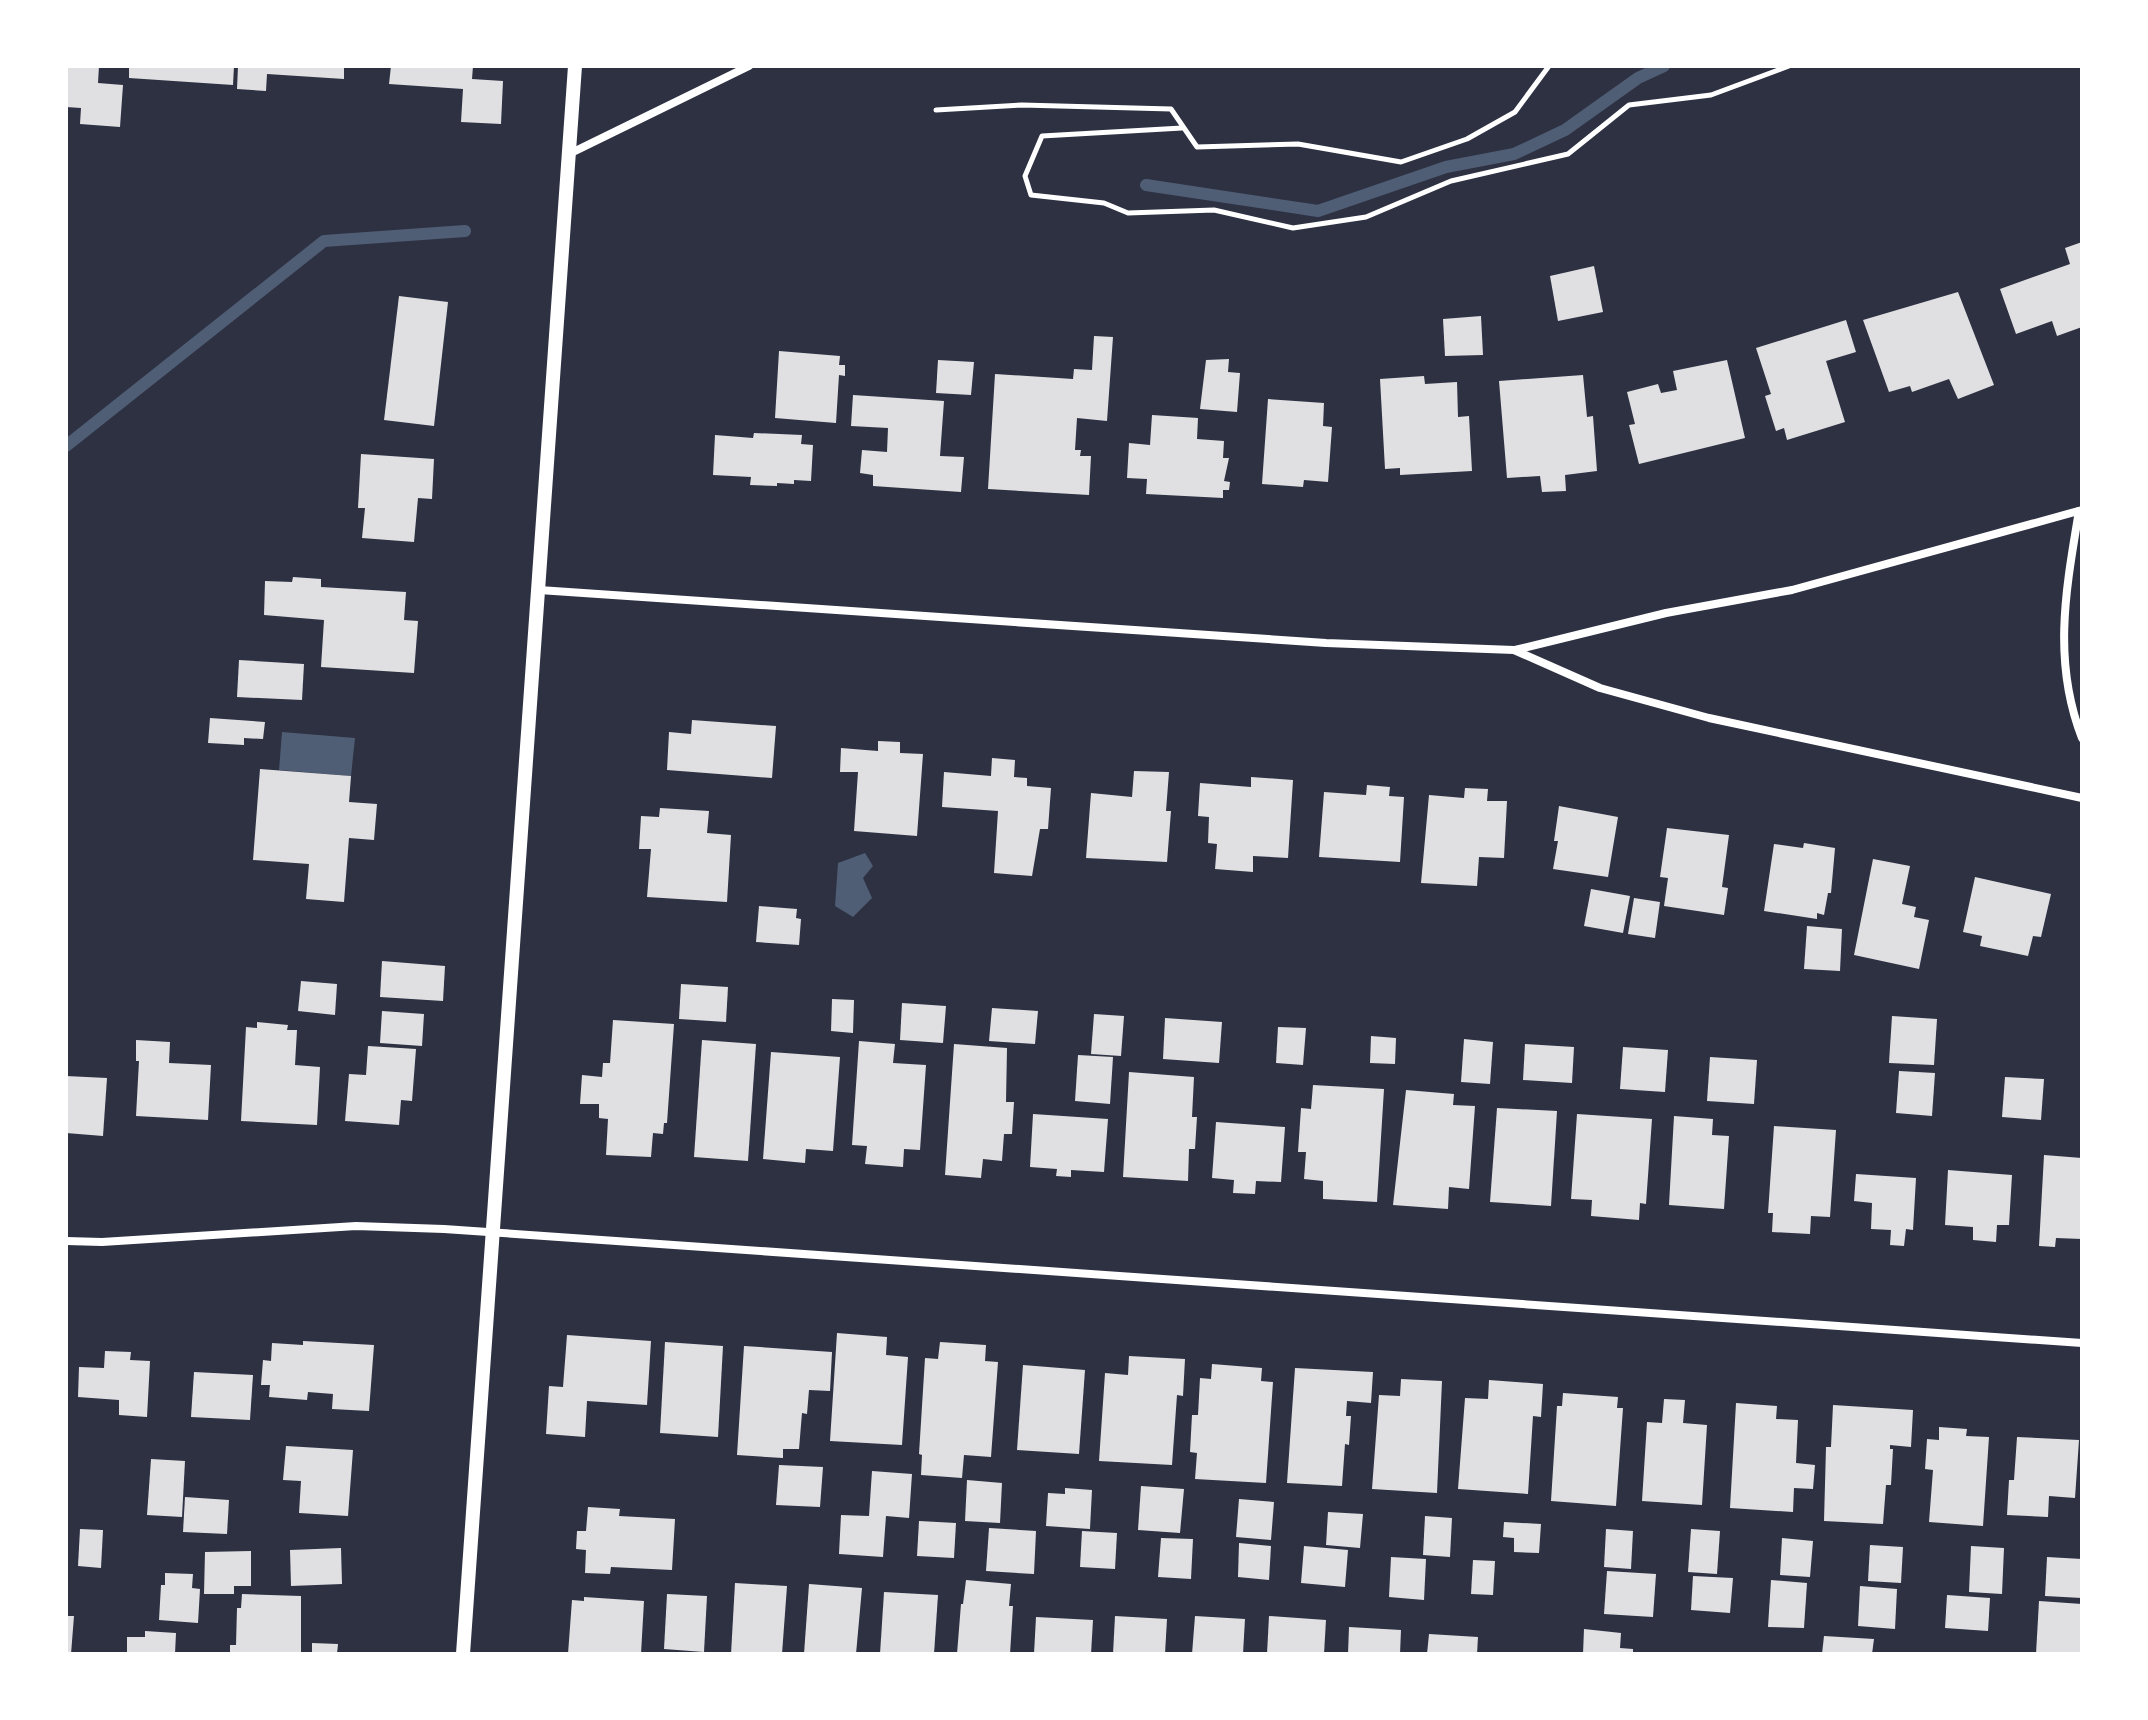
<svg xmlns="http://www.w3.org/2000/svg" width="2148" height="1720" font-family="'Titillium Web',sans-serif">
  <rect width="100%" height="100%" fill="#2d3142"/>
  <g fill="#4f5d75">
    <path d="M282 732 355 738 351 776 279 770Z"/>
    <path d="M865 853 873 866 863 878 872 898 853 917 835 906 838 863Z"/>
  </g>
  <g fill="none" stroke-linecap="round" stroke-linejoin="round">
    <g stroke="#4f5d75" stroke-width="12">
      <path d="M1146 185 1318 211 1446 167 1514 154 1565 130 1638 78 1664 66"/>
      <path d="M66 446 324 241 465 231"/>
    </g>
  </g>
  <g fill="#e0e0e3">
    <path d="M66 66H99L98 83 123 85 120 127 80 124 81 108 66 107Z"/>
    <path d="M129 66H234L233 85 129 78Z"/>
    <path d="M238 66H344V79L267 74 266 91 237 89Z"/>
    <path d="M391 66H473L472 79 503 81 501 124 461 122 463 89 389 84Z"/>
    <path d="M2082 242V327L2057 336 2052 321 2016 334 2000 289 2070 264 2065 248Z"/>
    <path d="M1594 266 1603 312 1558 321 1550 276Z"/>
    <path d="M1958 292 1994 385 1958 399 1949 379 1912 392 1910 386 1889 392 1863 320Z"/>
    <path d="M399 296 448 302 434 426 384 420Z"/>
    <path d="M1481 316 1483 355 1445 356 1443 319Z"/>
    <path d="M1846 320 1856 352 1826 361 1845 422 1787 440 1784 428 1776 431 1765 396 1771 394 1756 348Z"/>
    <path d="M1094 336 1113 337 1107 421 1077 418 1075 450H1081L1080 456H1091L1089 495 988 489 995 374 1073 379 1074 369 1092 370Z"/>
    <path d="M779 351 840 356 839 365H845V376L839 375 836 423 775 418Z"/>
    <path d="M1229 359 1228 372 1240 373 1237 412 1200 409 1206 360Z"/>
    <path d="M938 360 974 362 971 395 936 393Z"/>
    <path d="M1727 360 1745 438 1639 464 1629 425 1635 424 1627 392 1658 384 1661 393 1677 390 1673 371Z"/>
    <path d="M1583 375 1587 417 1593 416 1597 471 1565 475 1566 491 1542 492 1540 476 1507 478 1499 381Z"/>
    <path d="M1424 376 1425 384 1457 382 1458 417 1469 416 1472 471 1400 475V468L1385 469 1380 379Z"/>
    <path d="M853 395 944 401 940 456 964 457 961 492 873 486V475L860 473 862 450 887 452 888 428 851 426Z"/>
    <path d="M1268 399 1324 403 1323 426 1332 427 1328 482 1304 480 1303 487 1262 484Z"/>
    <path d="M1152 415 1198 418 1197 439 1224 441 1223 458H1229L1224 481 1230 482 1229 490H1223V498L1146 494 1147 479 1127 478 1129 443 1150 445Z"/>
    <path d="M754 433 802 435 801 444 813 445 811 481 794 480V484L777 483V486L750 485 751 477 713 475 715 435 753 438Z"/>
    <path d="M361 454 434 459 432 499 418 498 414 542 362 538 365 508H358Z"/>
    <path d="M293 577 321 579V587L406 592 404 620 418 621 414 673 321 667 324 620 264 615 265 581 292 582Z"/>
    <path d="M239 660 304 664 302 700 237 697Z"/>
    <path d="M210 718 265 722 263 739 244 738V745L208 743Z"/>
    <path d="M692 720 776 726 772 778 667 770 669 732 691 734Z"/>
    <path d="M878 741 900 742V753L923 754 917 836 854 831 858 772H840L841 748 878 751Z"/>
    <path d="M992 758 1015 760 1014 777 1027 778V786L1051 788 1048 829H1040L1032 876 994 873 998 811 942 807 944 772 991 776Z"/>
    <path d="M260 769 351 776 349 802 377 804 374 840 349 838 344 902 306 899 309 864 253 860Z"/>
    <path d="M1134 771 1169 772 1166 811H1171L1167 862 1086 858 1091 793 1132 797Z"/>
    <path d="M1251 777 1293 780 1288 858 1253 856V872L1215 869 1217 844 1208 843 1209 817 1198 816 1200 783 1251 787Z"/>
    <path d="M1367 785 1390 787 1389 796 1404 797 1400 862 1319 857 1324 792 1366 795Z"/>
    <path d="M1465 788 1488 789 1487 801H1507L1504 858 1479 857 1477 886 1421 883 1429 795 1464 798Z"/>
    <path d="M1559 806 1618 817 1608 877 1553 869 1558 841H1554Z"/>
    <path d="M660 808 709 811 707 833 731 835 727 902 647 897 651 849H639L641 816 659 817Z"/>
    <path d="M1667 828 1729 835 1722 887 1728 888 1724 915 1664 906 1668 878 1660 877Z"/>
    <path d="M1804 843 1835 848 1831 893H1828L1824 915 1817 913V919L1764 911 1774 844 1803 848Z"/>
    <path d="M1873 859 1910 866 1902 904 1916 907 1914 917 1929 920 1919 969 1854 955Z"/>
    <path d="M1975 877 2051 894 2041 937 2033 936 2028 956 1980 946 1982 936 1963 932Z"/>
    <path d="M1591 889 1630 896 1623 933 1584 926Z"/>
    <path d="M1634 898 1660 902 1655 938 1628 934Z"/>
    <path d="M759 906 797 909 796 918 801 919 799 945 756 942Z"/>
    <path d="M1807 926 1842 929 1840 971 1804 969Z"/>
    <path d="M382 961 445 966 443 1001 380 997Z"/>
    <path d="M301 981 337 984 335 1015 298 1011Z"/>
    <path d="M681 984 728 987 726 1022 679 1019Z"/>
    <path d="M832 999 854 1000 853 1033 831 1031Z"/>
    <path d="M902 1003 946 1006 943 1043 900 1040Z"/>
    <path d="M992 1008 1038 1011 1035 1044 989 1041Z"/>
    <path d="M382 1011 424 1014 422 1046 380 1043Z"/>
    <path d="M1094 1014 1124 1016 1121 1056 1091 1054Z"/>
    <path d="M1892 1016 1937 1019 1934 1065 1889 1063Z"/>
    <path d="M1165 1018 1222 1022 1219 1063 1163 1059Z"/>
    <path d="M613 1020 674 1024 667 1123H664L663 1134 653 1133 651 1157 606 1155 608 1119 599 1118V1104H580L582 1075 602 1077 603 1063H610Z"/>
    <path d="M257 1022 288 1025 287 1030H297L295 1065 320 1067 317 1125 241 1121 246 1027 257 1028Z"/>
    <path d="M1278 1027 1306 1028 1303 1065 1276 1063Z"/>
    <path d="M1371 1036 1396 1038 1395 1064 1370 1063Z"/>
    <path d="M1464 1039 1493 1042 1490 1084 1461 1082Z"/>
    <path d="M136 1040 170 1042 169 1063 211 1065 208 1120 136 1116 139 1061H136Z"/>
    <path d="M702 1040 756 1044 748 1161 694 1157Z"/>
    <path d="M859 1041 895 1044 893 1063 926 1065 920 1150 904 1149 903 1167 865 1164 867 1146 852 1145Z"/>
    <path d="M954 1044 1007 1048 1006 1102H1014L1012 1134H1004L1002 1161 983 1159 981 1178 945 1175Z"/>
    <path d="M1525 1044 1574 1047 1572 1083 1523 1080Z"/>
    <path d="M368 1046 416 1049 412 1101 401 1100 399 1125 345 1121 349 1074 366 1075Z"/>
    <path d="M1623 1047 1668 1050 1665 1092 1620 1089Z"/>
    <path d="M771 1052 840 1057 833 1151 806 1149 805 1163 763 1159Z"/>
    <path d="M1078 1055 1113 1057 1110 1104 1075 1101Z"/>
    <path d="M1710 1057 1757 1060 1754 1104 1707 1101Z"/>
    <path d="M1899 1071 1935 1073 1932 1116 1896 1113Z"/>
    <path d="M1129 1072 1194 1077 1192 1117H1197L1195 1149H1189L1188 1181 1123 1177Z"/>
    <path d="M66 1076 107 1078 103 1136 66 1133Z"/>
    <path d="M2005 1077 2044 1079 2041 1120 2002 1117Z"/>
    <path d="M1313 1085 1384 1089 1377 1202 1323 1199V1181L1304 1179 1306 1152H1298L1301 1108 1311 1109Z"/>
    <path d="M1406 1090 1454 1094 1453 1105 1475 1106 1469 1189 1449 1187 1448 1209 1393 1205Z"/>
    <path d="M1497 1108 1557 1111 1551 1206 1490 1202Z"/>
    <path d="M1033 1114 1108 1119 1104 1172 1071 1170V1177L1056 1176 1057 1169 1030 1167Z"/>
    <path d="M1577 1114 1652 1119 1646 1204 1640 1203 1639 1220 1591 1216 1592 1200 1571 1199Z"/>
    <path d="M1674 1116 1713 1119 1712 1135 1729 1136 1724 1209 1669 1205Z"/>
    <path d="M1216 1122 1285 1127 1281 1182 1256 1181 1255 1194 1233 1193 1234 1180 1212 1178Z"/>
    <path d="M1774 1126 1836 1130 1830 1217 1811 1216 1810 1234 1772 1232 1773 1213H1768Z"/>
    <path d="M2044 1155 2082 1158V1239L2056 1238 2055 1247 2039 1246Z"/>
    <path d="M1948 1170 2012 1175 2009 1225H1997L1996 1242 1973 1240V1227L1945 1225Z"/>
    <path d="M1856 1174 1916 1178 1913 1230 1906 1229 1904 1246 1890 1245 1891 1230 1871 1229 1872 1203 1854 1201Z"/>
    <path d="M837 1333 887 1337 886 1355 908 1357 902 1445 830 1441Z"/>
    <path d="M567 1335 651 1341 647 1405 587 1401 585 1437 546 1434 549 1386 563 1387Z"/>
    <path d="M303 1341 374 1345 369 1411 332 1409 333 1394 308 1392 307 1400 269 1397 270 1385H261L263 1360 271 1361 272 1343 303 1345Z"/>
    <path d="M665 1342 723 1346 718 1437 660 1433Z"/>
    <path d="M940 1342 986 1345 985 1361 998 1362 991 1457 964 1455 962 1478 921 1475 922 1455 919 1454 925 1358 938 1359Z"/>
    <path d="M744 1346 832 1352 830 1391 809 1390 807 1414 802 1413 799 1449H783V1458L737 1455Z"/>
    <path d="M105 1351 131 1352 130 1360 150 1361 147 1417 119 1415V1400L78 1397 79 1367 104 1368Z"/>
    <path d="M1129 1356 1185 1359 1183 1396 1177 1395 1172 1465 1099 1461 1105 1373 1128 1375Z"/>
    <path d="M1212 1364 1262 1368 1261 1381 1273 1382 1266 1483 1195 1479 1197 1453 1190 1452 1192 1415H1198L1200 1378 1211 1379Z"/>
    <path d="M1023 1365 1085 1370 1079 1454 1017 1450Z"/>
    <path d="M1295 1368 1373 1372 1371 1403 1347 1401 1346 1416H1351L1349 1445 1345 1444 1342 1486 1287 1483Z"/>
    <path d="M194 1372 253 1375 250 1420 191 1417Z"/>
    <path d="M1401 1379 1442 1381 1437 1493 1372 1489 1379 1395 1400 1396Z"/>
    <path d="M1489 1380 1543 1384 1541 1417 1533 1416 1528 1494 1458 1489 1465 1398 1488 1399Z"/>
    <path d="M1563 1393 1618 1397 1617 1408H1623L1616 1506 1551 1501 1557 1406H1562Z"/>
    <path d="M1664 1399 1685 1400 1683 1423 1707 1425 1702 1505 1642 1501 1647 1422 1662 1423Z"/>
    <path d="M1736 1403 1777 1406 1776 1419 1798 1420 1796 1463 1815 1465 1813 1489 1794 1488 1793 1512 1730 1508Z"/>
    <path d="M1833 1405 1913 1410 1911 1447 1890 1445V1449H1893L1891 1485H1886L1883 1524 1824 1521 1826 1447H1831Z"/>
    <path d="M1939 1427 1967 1429 1966 1436 1989 1437 1983 1526 1929 1522 1933 1470 1925 1469 1927 1439 1939 1440Z"/>
    <path d="M2017 1437 2079 1440 2075 1498 2049 1496 2048 1517 2007 1515 2009 1480H2014Z"/>
    <path d="M286 1446 353 1450 348 1516 299 1513 301 1481 283 1480Z"/>
    <path d="M151 1459 185 1461 182 1517 147 1515Z"/>
    <path d="M779 1465 823 1467 820 1507 776 1505Z"/>
    <path d="M872 1471 912 1474 909 1518 886 1516 883 1557 839 1554 841 1515 869 1516Z"/>
    <path d="M967 1480 1002 1483 1000 1523 965 1521Z"/>
    <path d="M1141 1486 1184 1489 1180 1533 1138 1530Z"/>
    <path d="M1065 1488 1092 1490 1090 1529 1046 1526 1048 1493 1065 1494Z"/>
    <path d="M185 1497 229 1500 227 1534 183 1532Z"/>
    <path d="M1239 1499 1274 1502 1271 1540 1236 1537Z"/>
    <path d="M588 1507 620 1509 619 1516 675 1519 672 1570 611 1567 610 1574 585 1573 586 1550 576 1549 577 1531H586Z"/>
    <path d="M1328 1512 1363 1514 1360 1548 1326 1545Z"/>
    <path d="M1425 1516 1452 1518 1450 1557 1423 1555Z"/>
    <path d="M919 1521 956 1523 954 1558 917 1556Z"/>
    <path d="M1504 1522 1541 1524 1539 1553 1514 1552V1538L1503 1537Z"/>
    <path d="M989 1528 1036 1531 1034 1574 986 1571Z"/>
    <path d="M80 1529 103 1530 101 1568 78 1566Z"/>
    <path d="M1606 1529 1633 1531 1631 1569 1604 1567Z"/>
    <path d="M1691 1529 1720 1531 1717 1574 1688 1572Z"/>
    <path d="M1082 1531 1117 1533 1115 1569 1080 1567Z"/>
    <path d="M1161 1538 1193 1539 1191 1579 1158 1577Z"/>
    <path d="M1782 1538 1813 1541 1810 1577 1780 1575Z"/>
    <path d="M1239 1543 1271 1546 1269 1580 1238 1577Z"/>
    <path d="M1870 1545 1903 1547 1901 1583 1868 1581Z"/>
    <path d="M1304 1546 1348 1550 1345 1587 1301 1583Z"/>
    <path d="M1971 1546 2004 1548 2002 1594 1969 1592Z"/>
    <path d="M341 1548 342 1584 291 1586 290 1550Z"/>
    <path d="M251 1551V1586H234V1594H204L205 1552Z"/>
    <path d="M1391 1557 1426 1559 1424 1600 1389 1597Z"/>
    <path d="M2047 1557 2082 1559V1598L2045 1596Z"/>
    <path d="M1473 1560 1495 1561 1493 1595 1471 1594Z"/>
    <path d="M1607 1571 1656 1574 1653 1617 1604 1614Z"/>
    <path d="M165 1573 193 1574 192 1588 200 1589 198 1623 159 1620 161 1585H165Z"/>
    <path d="M1693 1576 1733 1578 1730 1613 1691 1610Z"/>
    <path d="M966 1580 1011 1584 1009 1606H1013L1010 1654H957L961 1604H963Z"/>
    <path d="M1771 1580 1807 1583 1804 1628 1768 1627Z"/>
    <path d="M735 1583 787 1586 782 1654H731Z"/>
    <path d="M809 1584 862 1588 856 1654H804Z"/>
    <path d="M1860 1586 1897 1589 1895 1629 1858 1626Z"/>
    <path d="M884 1592 938 1595 934 1654H880Z"/>
    <path d="M242 1594 301 1596V1654H230V1645H236L237 1608H241Z"/>
    <path d="M667 1594 707 1596 704 1652 664 1649Z"/>
    <path d="M1947 1595 1990 1598 1988 1631 1945 1628Z"/>
    <path d="M584 1597 644 1601 641 1654H568L572 1600 584 1601Z"/>
    <path d="M2039 1601 2082 1604 2080 1654H2036Z"/>
    <path d="M66 1616H74L71 1654H66Z"/>
    <path d="M1115 1616 1167 1619 1165 1654H1113Z"/>
    <path d="M1195 1616 1245 1619 1243 1654H1192Z"/>
    <path d="M1269 1616 1326 1620 1324 1654H1267Z"/>
    <path d="M1036 1617 1093 1620 1091 1654H1034Z"/>
    <path d="M1349 1627 1401 1630 1400 1654H1348Z"/>
    <path d="M1584 1629 1621 1633 1620 1648 1633 1649V1654H1583Z"/>
    <path d="M145 1631 176 1633 175 1654H127V1637H145Z"/>
    <path d="M1429 1634 1478 1637 1477 1654H1427Z"/>
    <path d="M1824 1636 1874 1639 1872 1654H1822Z"/>
    <path d="M312 1643 338 1644 337 1654H312Z"/>
  </g>
  <g fill="none" stroke-linecap="round" stroke-linejoin="round">
    <g stroke="#fff" stroke-width="5">
      <path d="M936 110 1022 105 1171 109 1197 147 1298 144 1401 162 1467 139 1515 112 1549 66"/>
      <path d="M1182 128 1042 136 1025 176 1031 195 1104 203 1128 213 1214 210 1293 228 1366 217 1451 181 1568 154 1629 105 1711 95 1789 66"/>
    </g>
    <g stroke="#fff" stroke-width="8">
      <path d="M569 154 749 66"/>
      <path d="M2079 511C2066 589 2052 661 2082 738"/>
      <path d="M539 590 1326 643 1514 650 1600 688 1709 718 2082 798"/>
      <path d="M1515 650 1666 613 1792 590 2082 510"/>
      <path d="M66 1241 102 1242 356 1226 444 1229 2082 1343"/>
    </g>
    <path stroke="#fff" stroke-width="14" d="M463 1654 575 66"/>
  </g>
  <rect width="2148" height="1720" fill="none" stroke="#ffffff" stroke-width="136"/>
</svg>
